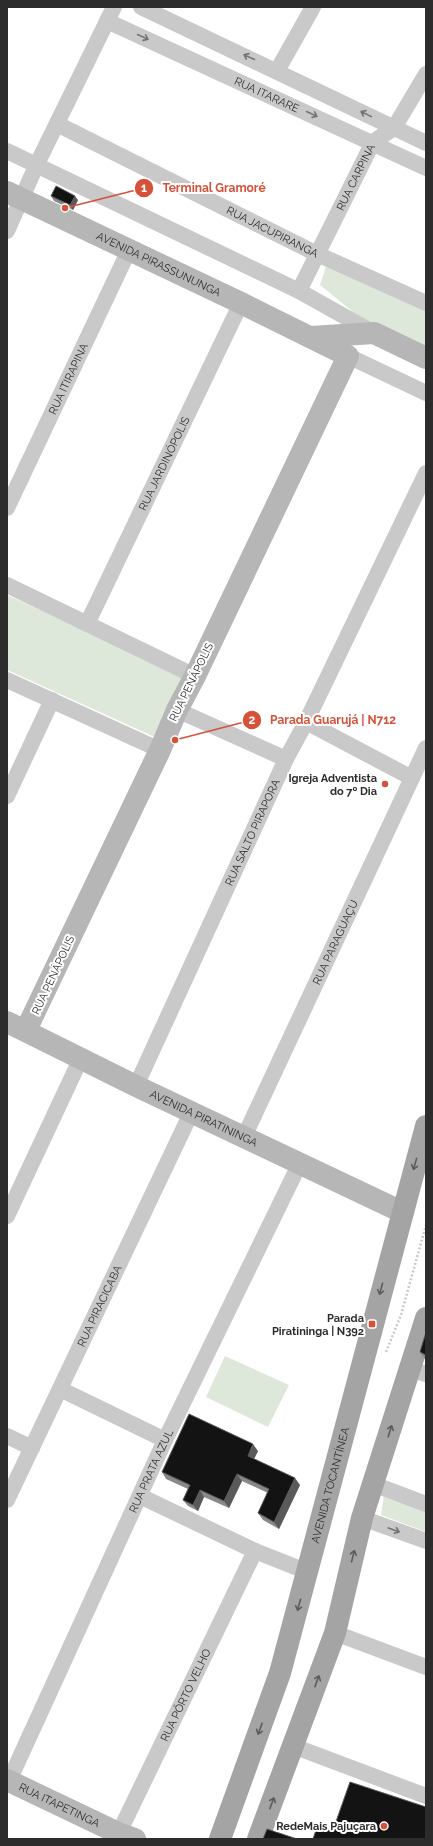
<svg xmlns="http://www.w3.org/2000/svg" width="433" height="1846" font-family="Raleway,sans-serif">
  <rect width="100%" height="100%" fill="#fff"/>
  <g fill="#dee8da">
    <path d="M327 263 426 308V349L369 325 320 285Z"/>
    <path d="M7 595 187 676 159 739 7 670Z"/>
    <path d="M225 1356 289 1385 268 1427 206 1397Z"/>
    <path d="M384 1495 426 1510V1532L381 1515Z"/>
  </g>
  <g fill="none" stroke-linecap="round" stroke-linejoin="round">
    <path stroke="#c9c9c9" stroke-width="2.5" stroke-dasharray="2 2" stroke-linecap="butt" d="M386 1352 401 1315 426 1225"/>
    <g stroke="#c9c9c9" stroke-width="16">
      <path d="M141 7 426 143"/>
      <path id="s1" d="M107 21 426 168"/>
      <path d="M277 71 313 7"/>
      <path id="s2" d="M57 124 317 254 426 303"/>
      <path d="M7 151 299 291 374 333"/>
      <path d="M7 231 37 164 114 7"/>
      <path id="s3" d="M299 291 373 142 394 128 426 74"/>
      <path d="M348 356 426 393"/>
      <path id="s4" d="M7 508 129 250"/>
      <path d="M7 585 195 676"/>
      <path id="s5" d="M87 624 241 303"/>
      <path d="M7 680 160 750"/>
      <path d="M177 710 286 759"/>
      <path d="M306 722 412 778"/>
      <path d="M7 796 52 700"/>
      <path id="s6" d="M136 1086 286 759 306 722 426 473"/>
      <path id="s7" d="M244 1137 426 748"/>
      <path d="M7 1216 81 1058"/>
      <path d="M410 1369 426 1374"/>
      <path d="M60 1389 165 1440"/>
      <path d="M7 1436 32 1448"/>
      <path d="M373 1484 426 1504"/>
      <path d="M140 1496 255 1551 308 1572"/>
      <path id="s8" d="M7 1500 192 1111"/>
      <path d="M362 1518 426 1541"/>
      <path d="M335 1633 426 1667"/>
      <path d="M293 1746 426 1796"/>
      <path id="s9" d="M9 1781 165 1440 300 1163"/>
      <path id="s10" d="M116 1839 255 1551"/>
    </g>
    <g stroke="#b6b6b6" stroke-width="22">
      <path id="s11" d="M7 192 241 303 348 356 195 676 177 710 160 750 26 1030"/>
      <path d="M311 337 374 333 426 358"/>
      <path id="s12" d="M7 1022 136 1086 402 1212"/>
      <path id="s13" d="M7 1780 118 1833 135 1839"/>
    </g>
    <g stroke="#a4a4a4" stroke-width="22">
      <path id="s14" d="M220 1839 280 1673 426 1126"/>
      <path d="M258 1839 335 1633 362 1518 426 1318"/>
    </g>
  </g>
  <g fill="#898989">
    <path d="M51 196 78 200 73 210 54 201Z"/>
    <path d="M426 1332V1361L420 1352Z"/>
    <path d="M258 1451 254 1459 300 1485 279 1529 263 1520 258 1513 268 1493 242 1481 229 1508 204 1497 198 1511 188 1506 183 1500 188 1489 166 1479 162 1472Z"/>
  </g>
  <g fill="#5a5a5a">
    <path d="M75 196 78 200 73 210 70 205Z"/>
    <path d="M253 1444 258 1451 252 1463 248 1456Z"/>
    <path d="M237 1474 242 1481 229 1508 224 1501Z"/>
    <path d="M295 1478 300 1485 279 1529 274 1522Z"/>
    <path d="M200 1490 204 1497 198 1511 193 1505Z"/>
  </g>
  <g fill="#131313" stroke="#5a5a5a">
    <path d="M56 186 75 196 70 205 51 196Z"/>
    <path d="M426 1332V1355L420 1352Z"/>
    <path d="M189 1414 253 1444 248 1456 295 1478 274 1522 258 1513 269 1489 237 1474 224 1501 200 1490 193 1505 183 1500 190 1485 162 1472Z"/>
    <path d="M350 1782 426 1807V1839H313L318 1824 333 1830Z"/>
    <path d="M267 1829 297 1839H263Z"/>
  </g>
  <defs><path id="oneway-shaft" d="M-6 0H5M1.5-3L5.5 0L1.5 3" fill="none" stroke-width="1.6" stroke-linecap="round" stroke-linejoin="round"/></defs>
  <g stroke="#737373">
    <use href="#oneway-shaft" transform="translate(143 37) rotate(25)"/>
    <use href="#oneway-shaft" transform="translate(249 57) rotate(-155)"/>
    <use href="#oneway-shaft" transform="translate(312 114) rotate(25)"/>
    <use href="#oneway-shaft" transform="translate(366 114) rotate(-154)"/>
    <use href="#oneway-shaft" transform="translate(394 1530) rotate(20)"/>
  </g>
  <g stroke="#5c5c5c">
    <use href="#oneway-shaft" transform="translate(415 1164) rotate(106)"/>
    <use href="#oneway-shaft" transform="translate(381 1289) rotate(105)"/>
    <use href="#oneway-shaft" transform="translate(390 1431) rotate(-72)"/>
    <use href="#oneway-shaft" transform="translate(353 1556) rotate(-76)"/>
    <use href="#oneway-shaft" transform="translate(299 1605) rotate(105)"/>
    <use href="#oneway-shaft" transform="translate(317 1681) rotate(-70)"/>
    <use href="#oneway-shaft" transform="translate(260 1729) rotate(110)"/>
    <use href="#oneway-shaft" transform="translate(272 1803) rotate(-69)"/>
  </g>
  <g fill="#d6513a" stroke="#fff" stroke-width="1.5">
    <circle cx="385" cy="784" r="4"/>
    <rect x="368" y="1320" width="8" height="8" rx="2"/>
    <circle cx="384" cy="1826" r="4"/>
  </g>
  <g text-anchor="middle" stroke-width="4" stroke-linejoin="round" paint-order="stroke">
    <g font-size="11" fill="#2c2c2c" stroke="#fff">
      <text dy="4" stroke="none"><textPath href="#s1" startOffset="176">RUA ITARARE</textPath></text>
      <text dy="4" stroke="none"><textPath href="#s3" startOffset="127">RUA CARPINA</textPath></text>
      <text dy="4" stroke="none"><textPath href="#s2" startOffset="241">RUA JACUPIRANGA</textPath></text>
      <text dy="4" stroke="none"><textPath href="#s11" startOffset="168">AVENIDA PIRASSUNUNGA</textPath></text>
      <text dy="4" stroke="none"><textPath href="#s4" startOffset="143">RUA ITIRAPINA</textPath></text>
      <text dy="4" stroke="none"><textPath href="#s5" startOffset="178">RUA JARDINÓPOLIS</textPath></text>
      <text transform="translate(191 682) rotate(-64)" y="4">RUA PENÁPOLIS</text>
      <text dy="4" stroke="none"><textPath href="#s6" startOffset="279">RUA SALTO PIRAPORA</textPath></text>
      <text dy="4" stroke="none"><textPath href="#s7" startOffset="215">RUA PARAGUAÇU</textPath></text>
      <text transform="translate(53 975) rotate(-65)" y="4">RUA PENÁPOLIS</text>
      <text dy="4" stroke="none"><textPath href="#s12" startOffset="219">AVENIDA PIRATININGA</textPath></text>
      <text dy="4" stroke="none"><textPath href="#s8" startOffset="215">RUA PIRACICABA</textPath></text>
      <text dy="4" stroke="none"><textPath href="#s9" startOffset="341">RUA PRATA AZUL</textPath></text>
      <text dy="4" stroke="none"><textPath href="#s14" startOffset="371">AVENIDA TOCANTÍNEA</textPath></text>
      <text dy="4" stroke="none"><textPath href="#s10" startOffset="160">RUA PÔRTO VELHO</textPath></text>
      <text dy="4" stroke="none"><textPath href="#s13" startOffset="58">RUA ITAPETINGA</textPath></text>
    </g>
    <g font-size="11" font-weight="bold" fill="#2c2c2c" stroke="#fff" text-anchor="end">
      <text x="377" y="782">Igreja Adventista<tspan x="377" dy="13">do 7º Dia</tspan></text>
      <text x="364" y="1322">Parada<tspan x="364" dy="13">Piratininga | N392</tspan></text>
      <text x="376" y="1830">RedeMais Pajuçara</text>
    </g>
  </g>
  <path fill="none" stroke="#d6513a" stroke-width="1.5" d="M65 208L144 188M175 740L252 720"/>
  <g fill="#d6513a" stroke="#fff" stroke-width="1.5">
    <circle cx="65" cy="208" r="4"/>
    <circle cx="175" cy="740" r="4"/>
    <circle cx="144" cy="188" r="10"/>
    <circle cx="252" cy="720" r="10"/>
  </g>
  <g font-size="12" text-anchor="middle" font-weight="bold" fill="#fff">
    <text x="144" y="192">1</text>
    <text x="252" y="724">2</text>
  </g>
  <g font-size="12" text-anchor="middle" font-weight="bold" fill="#d6513a" stroke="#fff" stroke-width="4" stroke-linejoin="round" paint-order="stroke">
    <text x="214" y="192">Terminal Gramoré</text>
    <text x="333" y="724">Parada Guarujá | N712</text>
  </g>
  <rect width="433" height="1846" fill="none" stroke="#2c2c2c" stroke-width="16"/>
</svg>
